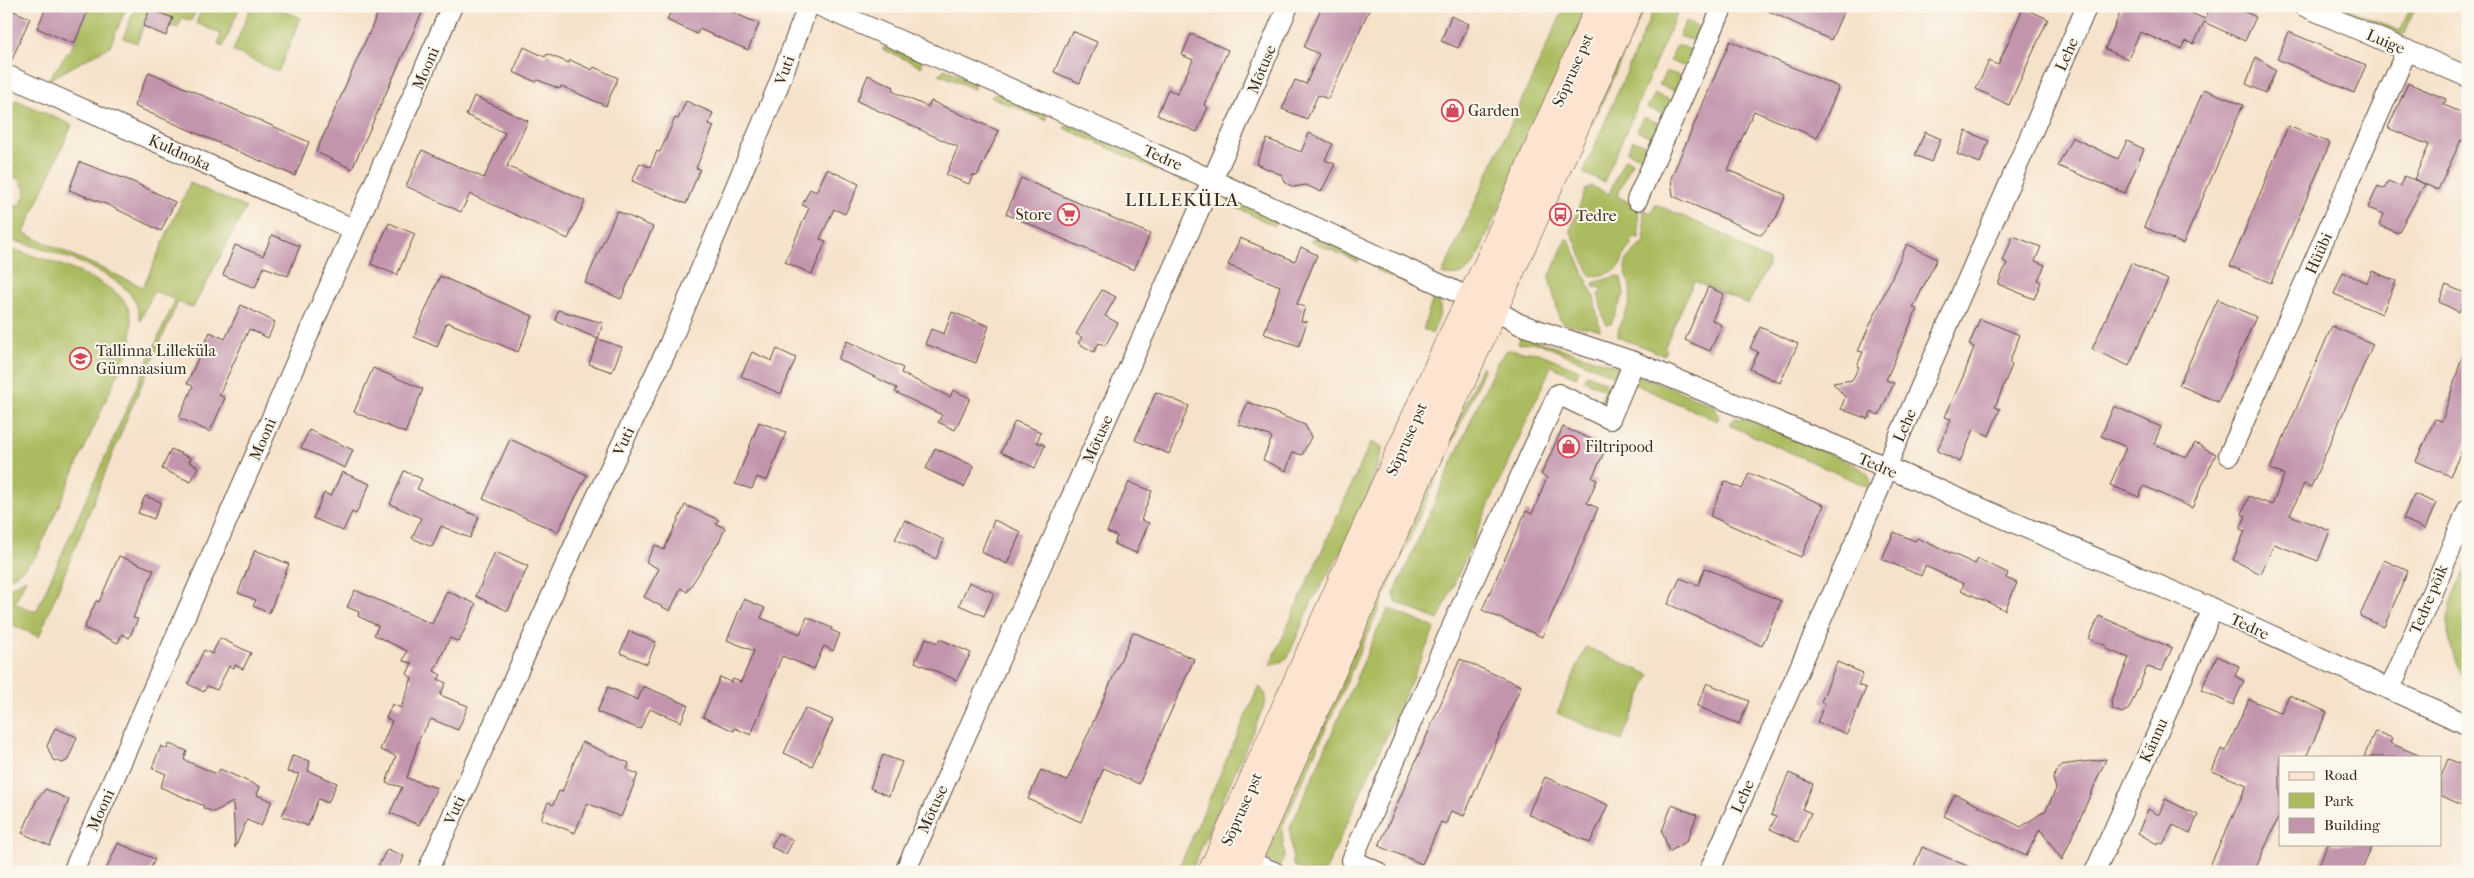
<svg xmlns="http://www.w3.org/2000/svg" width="2474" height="878" font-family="'IM FELL French Canon',serif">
  <rect width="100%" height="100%" fill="#fbf7ec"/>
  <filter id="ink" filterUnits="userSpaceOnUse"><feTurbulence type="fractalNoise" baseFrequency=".02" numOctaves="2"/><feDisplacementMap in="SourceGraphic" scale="10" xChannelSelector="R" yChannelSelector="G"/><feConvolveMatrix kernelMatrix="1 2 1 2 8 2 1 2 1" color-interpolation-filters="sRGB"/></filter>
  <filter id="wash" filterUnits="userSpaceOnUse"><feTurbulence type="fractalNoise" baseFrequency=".0096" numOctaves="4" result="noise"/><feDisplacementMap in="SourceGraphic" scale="20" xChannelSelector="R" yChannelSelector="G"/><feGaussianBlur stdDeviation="1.12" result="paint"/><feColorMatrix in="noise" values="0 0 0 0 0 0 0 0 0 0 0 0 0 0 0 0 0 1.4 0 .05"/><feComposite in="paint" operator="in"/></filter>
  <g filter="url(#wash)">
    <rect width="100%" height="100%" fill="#f6e2ca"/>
    <g fill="#abbb5e" stroke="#73723e">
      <path d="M90 6H127L110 46 47 81 74 44Z"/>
      <path d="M136 6H198L191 21 182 18 178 28 170 26 173 18 150 9 137 43 123 38Z"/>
      <path d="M203 6H240L223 47 218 44 221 34 196 23Z"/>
      <path d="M251 6H272L301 18 278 72 233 51Z"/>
      <path d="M1565 6H1589L1474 264C1465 274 1456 278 1442 274Z"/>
      <path d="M1637 6H1645L1592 125 1590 123Z"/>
      <path d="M1655 6H1680L1604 182 1583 173Z"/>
      <path d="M2319 6H2341L2400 31 2411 6H2416L2405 33 2399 37Z"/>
      <path d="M1686 21 1703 29 1697 42 1679 36Z"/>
      <path d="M1677 44 1693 51 1686 67 1670 61Z"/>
      <path d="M888 45 921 60 922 67 882 49Z"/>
      <path d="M945 69 974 82V89L939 74Z"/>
      <path d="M1666 71 1683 77 1676 91 1659 85Z"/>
      <path d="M996 92 1046 114 1047 121 991 97Z"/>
      <path d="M1655 94 1671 100 1663 114 1647 108Z"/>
      <path d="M16 100 72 125 24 233 143 287 190 183 246 208 193 308 178 302 130 411 39 637 6 622V590L26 579 15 603 36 612 175 300 154 291 140 321C139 312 137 303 131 295 112 269 38 246 6 239V209L20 205 26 192 20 180 6 173V122Z"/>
      <path d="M1643 117 1659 123 1652 137 1637 131Z"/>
      <path d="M1068 124 1190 179 1184 182 1064 128Z"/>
      <path d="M1633 140 1649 146 1644 158 1627 152Z"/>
      <path d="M1627 159 1632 162 1617 196 1638 207 1639 240 1636 237 1631 241 1633 244C1616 257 1629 269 1605 274 1600 275 1595 277 1590 275L1570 230 1586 189 1591 186 1609 194 1624 160Z"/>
      <path d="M1228 198 1274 219 1275 226 1229 204Z"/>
      <path d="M1655 204 1723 234 1753 254 1769 260 1768 266 1748 304 1694 281 1664 348 1666 349 1664 355 1618 337C1617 324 1625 316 1629 304 1637 274 1607 268 1645 243L1643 209 1651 213Z"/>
      <path d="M1315 237 1358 256 1359 262 1310 241Z"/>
      <path d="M1566 239 1569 240 1594 297 1600 330C1588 325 1571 329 1560 320L1549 278Z"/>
      <path d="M6 248C35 255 112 279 126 304 134 316 132 333 130 346L36 557 18 573 6 580Z"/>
      <path d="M1381 266 1426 286 1420 290 1376 270Z"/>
      <path d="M1617 276 1621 277 1624 294 1611 324 1607 325 1604 319 1598 294 1602 293 1600 287 1595 288 1593 283Z"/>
      <path d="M1435 292C1445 307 1439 318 1432 334L1423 329Z"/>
      <path d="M1521 336 1616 366 1620 372 1619 378 1539 343 1518 344Z"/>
      <path d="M1507 350 1539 353 1579 370 1576 377 1551 366 1438 620 1396 602 1394 594 1484 391 1498 361Z"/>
      <path d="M1482 366 1484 370 1282 828 1284 857 1280 866 1267 860 1264 851Z"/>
      <path d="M1587 374 1615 387 1607 402 1600 403 1605 390 1584 380Z"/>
      <path d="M1639 377H1644L1715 406 1719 417 1717 421 1632 383Z"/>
      <path d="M1735 418 1746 419 1857 466C1866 471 1872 476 1870 488L1729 425Z"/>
      <path d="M1371 442 1383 447 1362 517 1312 601 1288 657 1279 663 1270 665Z"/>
      <path d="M2468 569V684C2442 649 2440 604 2468 569Z"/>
      <path d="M1389 609 1435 628 1325 872H1304L1293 865 1290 828 1377 631Z"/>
      <path d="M1586 647 1650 675 1621 741 1557 713Z"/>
      <path d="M1259 686 1266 695 1265 704 1199 853 1191 872H1177Z"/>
    </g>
    <g id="blocks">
      <g fill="#c395ad">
        <path d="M47 6H90L74 44 37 28Z"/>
        <path d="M381 6H425L352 169 316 152Z"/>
        <path d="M673 6H719L759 24 748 50 699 29 697 34 667 20Z"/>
        <path d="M1322 6H1371L1328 99 1318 95 1307 119 1282 109 1295 80 1306 84 1319 54 1304 47Z"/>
        <path d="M1758 6H1846L1831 40Z"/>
        <path d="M2123 6H2175L2205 19 2211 6H2233L2256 17 2245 41 2204 22 2194 44 2185 41 2181 49 2140 32 2128 59 2105 49Z"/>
        <path d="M6 8 30 18 10 64 6 63Z"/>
        <path d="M2023 8 2048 19 2009 105 1976 89 1989 61 1998 65Z"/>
        <path d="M150 9 173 18 166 36 143 26Z"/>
        <path d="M1451 16 1469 24 1458 48 1441 41Z"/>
        <path d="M1072 31 1097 42 1080 83 1054 72Z"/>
        <path d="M2289 32 2366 65 2354 93 2277 59Z"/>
        <path d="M1191 34 1228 50 1204 105 1208 107 1197 132 1157 115 1168 89 1177 94 1193 60 1182 55Z"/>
        <path d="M1730 41 1839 87 1817 138 1754 111 1728 170 1786 195 1776 218 1761 235 1673 196 1671 178Z"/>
        <path d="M524 47 545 57 547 54 569 63 570 60 592 70 594 67 618 78 606 106 561 86 560 89 538 80 536 82 513 72Z"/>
        <path d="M2256 57 2276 70 2266 93 2246 84Z"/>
        <path d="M149 72 309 142 295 176 134 106Z"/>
        <path d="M868 75 894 87 892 91 928 107 931 101 999 131 977 176 973 175 969 184 946 175 958 147 857 101Z"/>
        <path d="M2408 83 2446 99 2444 105 2468 115V143L2461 140 2438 190 2414 179 2429 145 2388 128Z"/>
        <path d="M2204 89 2243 105 2183 244 2144 227Z"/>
        <path d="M474 96 528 121 507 166 585 201 568 239 470 194 461 212 406 186 422 150 484 178 505 133 466 115Z"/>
        <path d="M686 101 713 113 709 124 714 126 696 168 700 169 686 204 632 181 640 163 650 167 657 151 660 152 675 118 678 119Z"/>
        <path d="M2288 126 2330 143 2271 283 2230 266Z"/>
        <path d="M1966 131 1989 141 1980 163 1957 154Z"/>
        <path d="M1925 132 1941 139 1931 162 1915 155Z"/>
        <path d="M1309 133 1333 144 1325 160 1335 164 1321 192 1306 185 1293 187 1286 183 1282 175 1256 164 1267 139 1301 152Z"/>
        <path d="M2072 137 2118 159 2127 141 2144 149 2125 193 2058 166Z"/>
        <path d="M80 162 131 181 175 202 161 231 108 205 69 190Z"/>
        <path d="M827 169 859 184 845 214 834 209 820 239 826 241 812 274 785 262 809 208 802 205 810 189 816 192Z"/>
        <path d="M2404 176 2425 184 2398 233 2379 225 2384 214 2368 208 2378 186 2384 189 2388 181 2400 186Z"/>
        <path d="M1021 178 1150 234 1134 270 1006 214Z"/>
        <path d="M617 211 653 227 621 299 585 283Z"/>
        <path d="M389 223 415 234 397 275 371 264Z"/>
        <path d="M272 235 300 246 288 276 264 267 255 288 223 275 235 245 263 256Z"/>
        <path d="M2013 236 2041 247 2035 261 2045 265 2038 280 2041 282 2034 299 1998 284 2007 263 2003 261Z"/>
        <path d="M1240 238 1295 261 1301 247 1317 255 1297 304 1305 307 1301 321 1307 322 1299 346 1264 334 1280 286 1228 265Z"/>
        <path d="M1907 244 1937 259 1913 308 1917 309 1886 380 1894 383 1879 415 1871 412 1868 419 1841 409 1845 397 1833 383 1852 380 1859 367 1857 366 1863 352 1858 351Z"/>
        <path d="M2131 263 2168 280 2129 366 2092 349Z"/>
        <path d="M2372 271 2396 281 2382 314 2334 294 2343 272 2367 283Z"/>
        <path d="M440 276 533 316 518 352 447 322 437 347 414 337Z"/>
        <path d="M2446 285 2467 294 2459 312 2439 302Z"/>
        <path d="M1708 287 1724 294 1712 320 1722 325 1710 351 1685 340Z"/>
        <path d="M1102 290 1116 297 1105 316 1118 323 1105 346 1099 343 1094 352 1078 343 1082 337 1076 334Z"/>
        <path d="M2218 299 2256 317 2218 402 2179 385Z"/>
        <path d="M241 305 275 322 268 338 249 329 219 395 225 398 210 432 179 418 193 386 187 383 210 332 225 339Z"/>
        <path d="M558 310 603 323 598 339 555 320Z"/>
        <path d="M952 312 989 326 976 363 925 344 931 329 944 334Z"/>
        <path d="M1980 319 2020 335 2009 363 2012 365 1995 407 2000 409 1989 436 1974 429 1960 462 1937 451 1951 419 1945 417 1965 372 1974 347 1969 345Z"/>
        <path d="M2332 326 2373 344 2311 487 2304 484 2290 515 2330 531 2318 561 2274 544 2261 574 2233 560 2245 531 2240 529 2246 516 2242 514 2249 496 2272 505 2284 475 2270 469Z"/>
        <path d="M1760 327 1798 344 1780 383 1750 369 1758 352 1750 348Z"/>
        <path d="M598 339 622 347 612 372 589 364Z"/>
        <path d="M847 341 903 368 901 373 950 397 953 390 970 398 955 430 938 422 942 415 895 392 897 388 838 359Z"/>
        <path d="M777 349 796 358 781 394 741 376 752 352 772 361Z"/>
        <path d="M2464 351 2468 352V437L2450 476 2416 461 2435 419 2442 421Z"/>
        <path d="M373 368 423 389 405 433 354 412Z"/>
        <path d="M1156 392 1189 406 1169 454 1135 440Z"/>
        <path d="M1248 402 1305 425 1311 437 1302 455 1293 452 1286 471 1263 460 1272 437 1238 424Z"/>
        <path d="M2114 406 2161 427 2154 444 2187 457 2195 443 2216 454 2192 508 2144 486 2139 497 2110 485 2126 447 2101 436Z"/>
        <path d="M1015 421 1041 432 1037 442 1045 445 1035 468 1001 452Z"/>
        <path d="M759 422 786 432 767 481 757 477 752 489 735 484Z"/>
        <path d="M1563 427 1607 446 1592 478 1597 480 1587 503 1598 508 1542 637 1482 610 1526 511 1532 514 1547 478 1541 475Z"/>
        <path d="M309 430 353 450 345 468 301 448Z"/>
        <path d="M510 439 587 475 558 532 483 499Z"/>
        <path d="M935 448 974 466 964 487 926 469Z"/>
        <path d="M171 449 191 458 189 462 198 467 191 482 162 469Z"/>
        <path d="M404 471 422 479 417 489 479 517 470 538 441 526 432 547 412 538 421 518 390 504Z"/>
        <path d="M342 472 370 484 356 514 352 512 343 531 313 518 324 493 331 496Z"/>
        <path d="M1749 473 1824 505 1801 557 1710 516 1725 481 1742 489Z"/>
        <path d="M1129 482 1152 491 1141 520 1149 523 1136 553 1114 544 1117 536 1107 532Z"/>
        <path d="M2414 494 2436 503 2425 529 2403 519Z"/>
        <path d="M145 496 161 502 154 519 138 513Z"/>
        <path d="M685 505 719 520 716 524 725 528 720 540 687 592 681 588 670 611 644 597 659 569 646 562 655 545 664 550Z"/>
        <path d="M905 520 944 540 936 559 895 539Z"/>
        <path d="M994 520 1021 532 1007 564 981 552Z"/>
        <path d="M1894 532 1915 541 1917 538 1975 564 1978 559 2008 573 2006 578 2017 583 2005 610 1961 590 1964 584 1925 566 1921 576 1882 559Z"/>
        <path d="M255 550 289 564 269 613 253 606 256 600 238 593Z"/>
        <path d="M495 552 528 566 508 611 476 596Z"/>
        <path d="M119 556 154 570 133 618 138 619 129 638 122 634 118 643 84 628 96 601 99 602Z"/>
        <path d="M2384 560 2408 571 2384 627 2360 616Z"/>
        <path d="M1705 568 1781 601 1762 646 1668 604 1680 578 1698 585Z"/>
        <path d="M969 582 994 593 984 616 959 605Z"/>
        <path d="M355 590 432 624 447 591 476 604 459 642 450 638 434 671 441 675 438 679 446 683 440 695 468 706 458 730 431 719 420 737 407 778 437 788 419 825 390 813 402 787 386 783 396 756 380 750 392 721 386 718 392 704 401 708 412 678 407 674 412 663 403 661 407 651 374 635 378 626 358 616 359 612 347 607Z"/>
        <path d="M744 599 765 608 761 618 800 634 807 617 832 628 831 630 840 634 833 651 824 646 814 669 782 656 751 735 735 728 734 731 703 717 720 677 731 682 733 679 741 682 754 651 727 640Z"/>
        <path d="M2099 616 2172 648 2162 671 2147 667 2129 709 2122 713 2112 709 2111 700 2129 658 2106 649 2107 646 2089 639Z"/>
        <path d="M629 631 656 642 647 664 620 653Z"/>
        <path d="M1133 632 1194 659 1139 784 1104 768 1081 822 1028 799 1041 770 1067 781Z"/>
        <path d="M220 638 251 653 243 669 235 665 234 668 229 666 217 690 207 686 204 692 188 684 204 650 212 654Z"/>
        <path d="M926 638 938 643 940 639 971 653 956 680 915 662Z"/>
        <path d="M2217 656 2239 666 2235 676 2244 681 2233 705 2201 690Z"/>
        <path d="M1460 659 1521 686 1464 816 1451 811 1446 824 1441 822 1422 864 1379 846Z"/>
        <path d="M1837 662 1863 673 1858 685 1866 688 1847 734 1817 722 1825 704 1821 702Z"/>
        <path d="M1707 683 1749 701 1739 724 1697 706Z"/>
        <path d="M643 686 688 705 681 722 650 709 640 729 597 712 608 687 638 700Z"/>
        <path d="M2289 695 2327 712 2306 757H2280V814L2254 872H2207L2247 785 2212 771 2221 749 2226 751 2249 699 2281 713Z"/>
        <path d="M805 708 833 720 812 766 784 753Z"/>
        <path d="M55 728 77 737 68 760 63 763 53 760 47 746Z"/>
        <path d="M2375 731 2392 738 2390 743 2423 757H2364Z"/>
        <path d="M582 742 629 763 627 770 638 774 621 817 587 803 575 833 541 819 548 802 553 805 559 791 562 792Z"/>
        <path d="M169 744 187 751 184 760 217 774 220 769 260 787 257 795 272 801 261 826 247 820 235 848 233 802 214 812 203 808 204 806 160 787 166 774 152 768 161 746 167 749Z"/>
        <path d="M883 755 902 762 889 796 870 788Z"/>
        <path d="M292 756 310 761 308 771 337 783 328 803 318 799 308 826 282 816 299 774 287 772Z"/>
        <path d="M2106 759 2062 860 2040 829 2026 856 1944 816 1955 794 2021 827 2046 810 2056 789 2053 778 2061 765Z"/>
        <path d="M2448 759 2468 767V808L2440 795V779Z"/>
        <path d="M1789 773 1813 784 1802 809 1811 813 1798 842 1770 829 1776 817 1771 815Z"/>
        <path d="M1545 777 1608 805 1590 843 1528 814Z"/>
        <path d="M46 789 69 800 50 846 22 833 37 799Z"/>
        <path d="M2165 799 2198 815 2190 833 2173 825 2163 844 2158 842 2157 844 2138 833 2148 809 2159 815Z"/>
        <path d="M1672 805 1697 815 1687 841 1669 852 1662 831Z"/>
        <path d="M778 833 793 841 786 854 771 847Z"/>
        <path d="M118 843 155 859 149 872H105Z"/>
        <path d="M2328 844H2373L2361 872H2316Z"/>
        <path d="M1922 847 1982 872H1912Z"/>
        <path d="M387 849 404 856 398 872H375Z"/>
      </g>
    </g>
  </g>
  <g filter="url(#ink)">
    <use href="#blocks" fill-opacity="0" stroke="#574638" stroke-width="1"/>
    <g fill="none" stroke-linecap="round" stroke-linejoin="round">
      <defs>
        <g id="street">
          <path d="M820 6 1059 110 1494 309 1519 324 1634 362 1886 467 2213 609 2468 725"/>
          <path d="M2304 6 2468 77"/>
          <path d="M6 75 353 229"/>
          <path d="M1637 200 1723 6"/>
          <path d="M2229 455 2407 50"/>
          <path d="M1452 627 1558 394 1610 419 1634 362"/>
          <path d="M2390 689 2468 509"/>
          <path d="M1247 861 1274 872"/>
          <path d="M73 872 452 6"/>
          <path d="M427 872 589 513 669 345 777 89 808 6"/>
          <path d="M905 872 1242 113 1288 6"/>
          <path d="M1377 872 1352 860 1449 634"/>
          <path d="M1709 872 1879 489 1892 453 2087 6"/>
          <path d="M2095 872 2213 609"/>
        </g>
        <g id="secondary">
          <path d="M1212 872 1448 345 1488 264 1600 6"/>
          <path d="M1242 872 1629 6"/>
        </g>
      </defs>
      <use href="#street" stroke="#574638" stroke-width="22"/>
      <use href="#secondary" stroke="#574638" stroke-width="29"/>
      <use href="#street" stroke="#fff" stroke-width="20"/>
      <use href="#secondary" stroke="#fde4d0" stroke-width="28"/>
    </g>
  </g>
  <defs>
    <symbol id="shop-ring" viewBox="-11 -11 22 22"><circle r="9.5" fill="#fbf7ec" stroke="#d1495b" stroke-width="1.5"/><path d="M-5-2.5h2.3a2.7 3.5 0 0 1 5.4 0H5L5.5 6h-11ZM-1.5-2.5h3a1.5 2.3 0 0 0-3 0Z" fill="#d1495b"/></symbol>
    <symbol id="supermarket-ring" viewBox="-11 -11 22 22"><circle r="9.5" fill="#fbf7ec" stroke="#d1495b" stroke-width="1.5"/><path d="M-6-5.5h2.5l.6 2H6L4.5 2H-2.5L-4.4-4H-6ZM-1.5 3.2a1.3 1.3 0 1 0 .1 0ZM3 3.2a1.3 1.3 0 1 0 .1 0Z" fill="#d1495b"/></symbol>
    <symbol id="bus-ring" viewBox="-11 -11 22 22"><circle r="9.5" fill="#fbf7ec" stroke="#d1495b" stroke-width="1.5"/><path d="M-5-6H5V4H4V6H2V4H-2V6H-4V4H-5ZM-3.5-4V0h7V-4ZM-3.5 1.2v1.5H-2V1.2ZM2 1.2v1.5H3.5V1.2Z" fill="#d1495b"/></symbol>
    <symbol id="school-ring" viewBox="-11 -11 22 22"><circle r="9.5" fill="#fbf7ec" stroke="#d1495b" stroke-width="1.5"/><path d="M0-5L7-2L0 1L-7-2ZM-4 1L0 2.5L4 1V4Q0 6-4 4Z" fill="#d1495b"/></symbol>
  </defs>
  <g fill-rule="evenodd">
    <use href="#shop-ring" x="1440" y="98" width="25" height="25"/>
    <use href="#supermarket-ring" x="1056" y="202" width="25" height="25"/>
    <use href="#bus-ring" x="1548" y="202" width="25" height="25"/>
    <use href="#school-ring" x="68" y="346" width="25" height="25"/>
    <use href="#shop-ring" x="1556" y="434" width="25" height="25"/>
  </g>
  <g text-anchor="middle" stroke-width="4" stroke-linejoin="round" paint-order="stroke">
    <g font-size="16" fill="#3b2a1e" stroke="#fbf7ec">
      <text transform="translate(2386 41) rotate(23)" y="6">Luige</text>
      <text transform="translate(2066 54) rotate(-66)" y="6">Lehe</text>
      <text transform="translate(425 68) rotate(-67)" y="6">Mooni</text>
      <text transform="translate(1261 69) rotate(-68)" y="6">Mõtuse</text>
      <text transform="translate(784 70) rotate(-70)" y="6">Vuti</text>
      <text transform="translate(1572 70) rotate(-66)" y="6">Sõpruse pst</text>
      <text transform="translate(180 152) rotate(24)" y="6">Kuldnoka</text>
      <text transform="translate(1163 157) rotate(24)" y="6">Tedre</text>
      <text transform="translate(2318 253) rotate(-66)" y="6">Hüübi</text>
      <text transform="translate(1904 425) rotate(-66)" y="6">Lehe</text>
      <text transform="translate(262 439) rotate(-67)" y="6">Mooni</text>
      <text transform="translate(1097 439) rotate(-66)" y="6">Mõtuse</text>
      <text transform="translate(1406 439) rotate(-66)" y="6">Sõpruse pst</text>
      <text transform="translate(623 441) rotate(-65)" y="6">Vuti</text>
      <text transform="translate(1878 465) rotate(23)" y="6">Tedre</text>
      <text transform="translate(2428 599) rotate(-67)" y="6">Tedre põik</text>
      <text transform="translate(2250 626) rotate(25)" y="6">Tedre</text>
      <text transform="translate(2153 740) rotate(-66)" y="6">Kännu</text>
      <text transform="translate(1742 796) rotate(-66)" y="6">Lehe</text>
      <text transform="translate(932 809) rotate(-66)" y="6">Mõtuse</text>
      <text transform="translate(1241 809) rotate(-66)" y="6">Sõpruse pst</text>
      <text transform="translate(100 810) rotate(-66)" y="6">Mooni</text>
      <text transform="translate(454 810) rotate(-66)" y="6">Vuti</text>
    </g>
    <g font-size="16" fill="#3b2a1e" stroke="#fbf7ec" text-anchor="start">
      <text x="1468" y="116">Garden</text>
      <text x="1052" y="220" text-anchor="end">Store</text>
      <text x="1576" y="221">Tedre</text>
      <text x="96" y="356">Tallinna Lilleküla<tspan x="96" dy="18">Gümnaasium</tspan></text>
      <text x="1585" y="452">Filtripood</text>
    </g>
    <g font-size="19" letter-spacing="1" fill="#3b2a1e" stroke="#fbf7ec">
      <text x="1182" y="206">LILLEKÜLA</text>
    </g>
  </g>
  <rect width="2474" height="878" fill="none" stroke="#fbf7ec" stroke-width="25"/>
  <rect x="2279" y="756" width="162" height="90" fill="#fbf7ec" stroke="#aea59a"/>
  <rect x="2289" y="772" width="25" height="8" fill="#fde4d0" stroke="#aea59a"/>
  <text x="2324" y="780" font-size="15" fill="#3b2a1e">Road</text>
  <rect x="2289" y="793" width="25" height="15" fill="#abbb5e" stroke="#aea59a"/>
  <text x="2324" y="806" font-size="15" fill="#3b2a1e">Park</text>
  <rect x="2289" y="818" width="25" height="15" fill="#c395ad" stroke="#aea59a"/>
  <text x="2324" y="830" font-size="15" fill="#3b2a1e">Building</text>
</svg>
